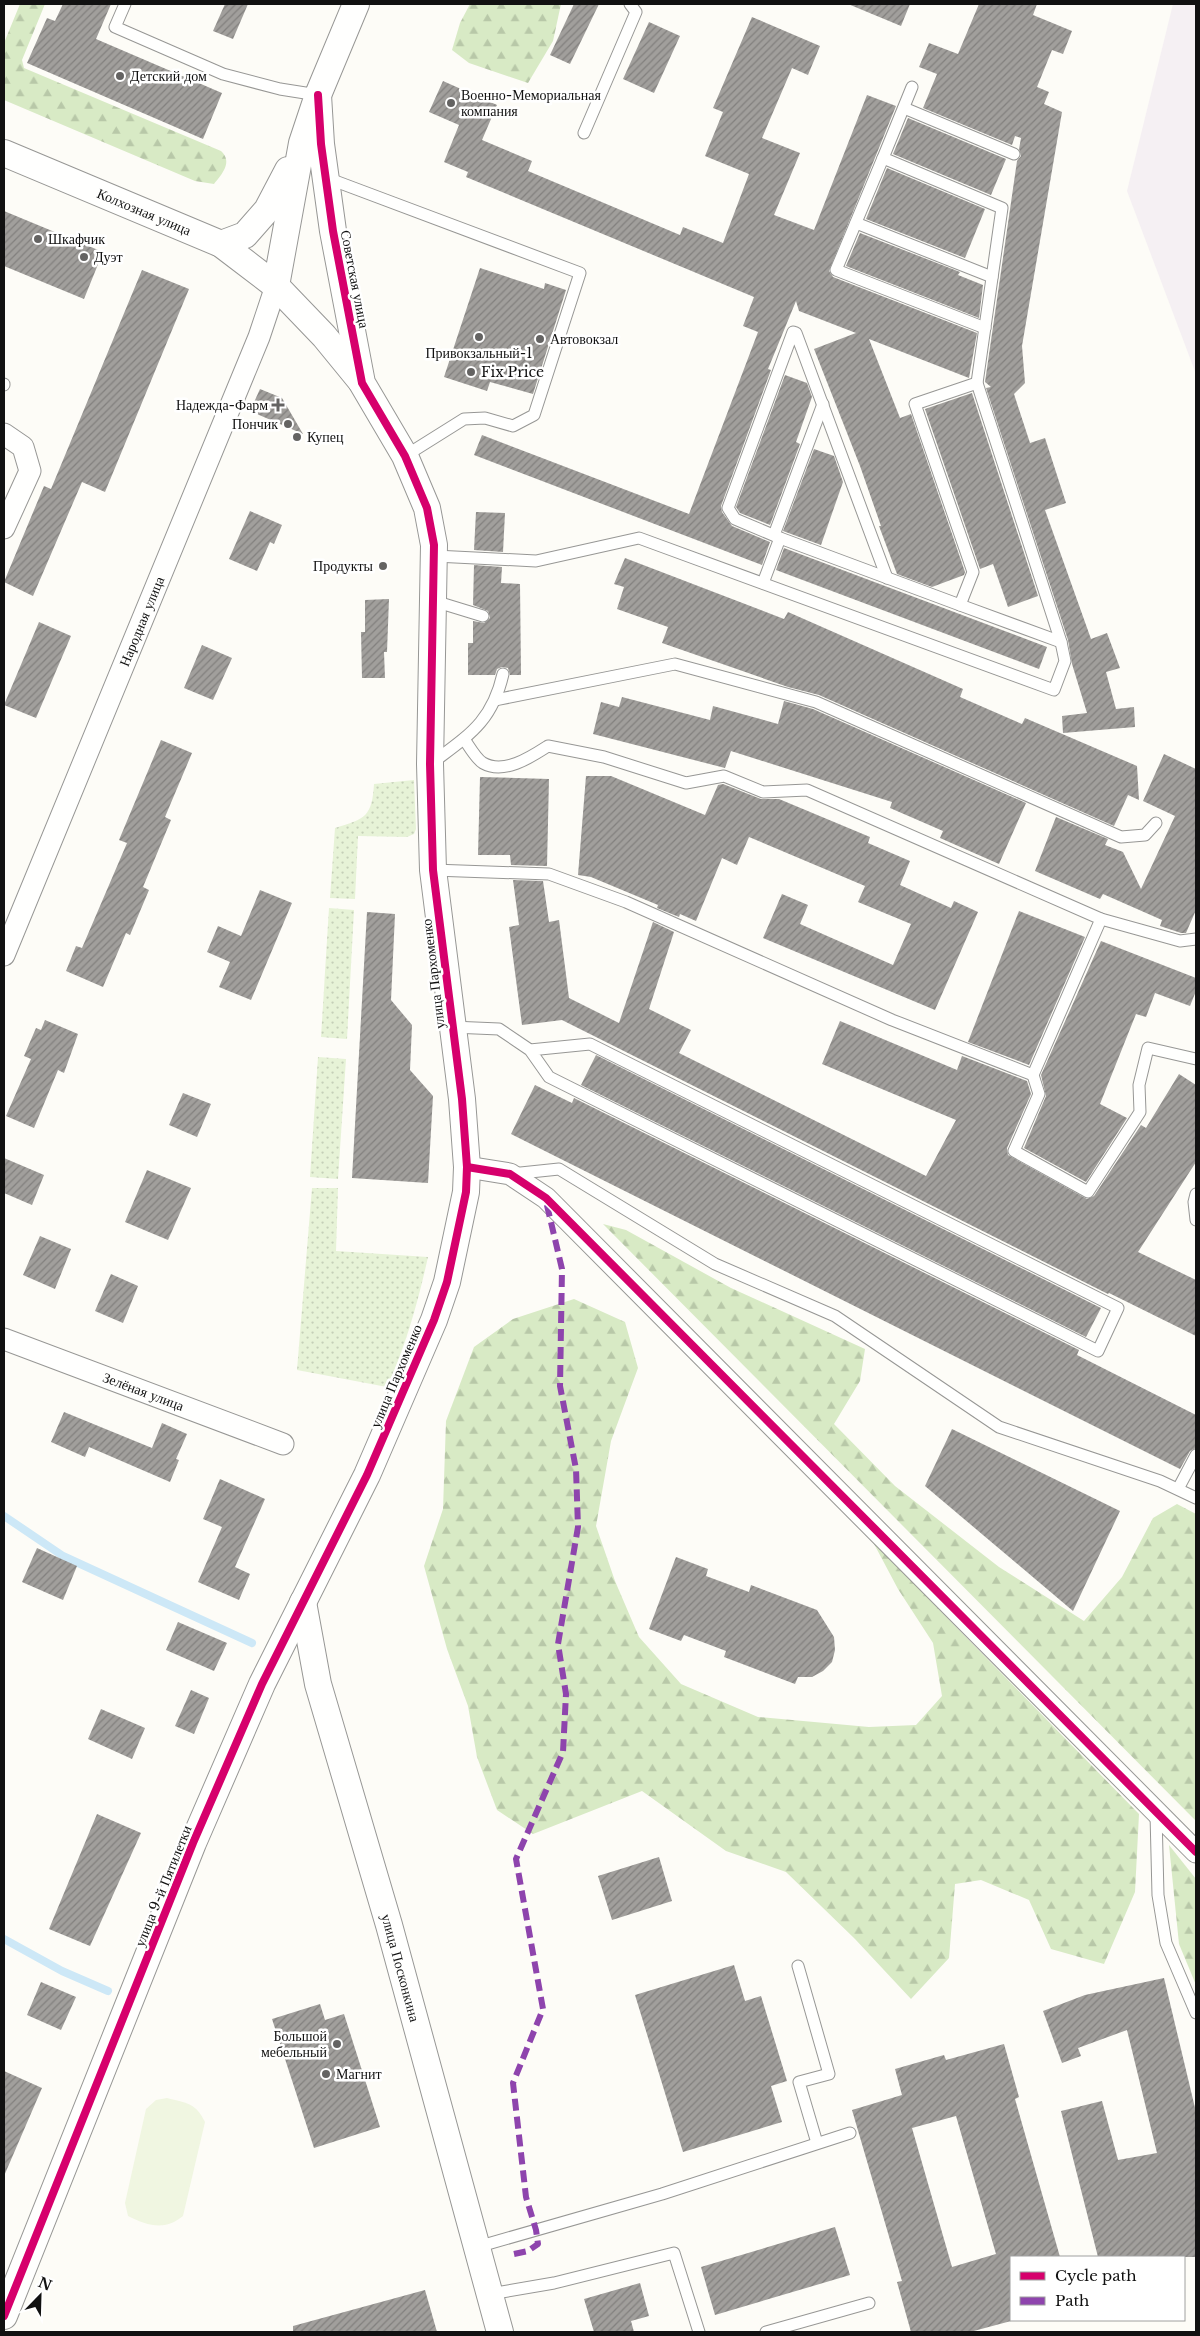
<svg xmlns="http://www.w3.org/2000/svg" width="1200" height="2336" font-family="'Libre Baskerville',serif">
  <defs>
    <pattern id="grass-dots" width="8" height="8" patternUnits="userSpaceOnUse" patternTransform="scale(1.25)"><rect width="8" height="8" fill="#e7f3d7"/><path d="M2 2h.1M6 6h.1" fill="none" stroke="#c5cfb8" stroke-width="1.8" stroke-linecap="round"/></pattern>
    <pattern id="forest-firs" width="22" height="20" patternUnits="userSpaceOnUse" patternTransform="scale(1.25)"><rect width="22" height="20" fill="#d8eac5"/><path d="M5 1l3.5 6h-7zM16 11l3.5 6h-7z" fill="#b8c8a8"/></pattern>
    <pattern id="building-hatch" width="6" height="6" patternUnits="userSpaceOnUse" patternTransform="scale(1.25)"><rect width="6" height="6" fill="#a19f9c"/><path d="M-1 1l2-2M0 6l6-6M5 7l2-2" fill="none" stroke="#82807e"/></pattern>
  </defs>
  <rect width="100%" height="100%" fill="#fdfcf7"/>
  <path fill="#f5f0f3" d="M1173 4H1196V374L1127 191Z"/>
  <g fill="url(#grass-dots)">
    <path d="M414 780 416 829 414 834 407 837 358 836 355 899 330 898 335 828C366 819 372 816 374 784Z"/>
    <path d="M329 908 354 910 347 1039 321 1037Z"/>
    <path d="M318 1057 346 1059 338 1179 310 1177Z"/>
    <path d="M312 1188H338L336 1251 428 1257C418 1302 406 1345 387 1387L297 1370Z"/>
  </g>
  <g fill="url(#forest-firs)">
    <path d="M20 4H45L22 60 24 68 221 151C233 162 222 174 214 184L195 181 4 100V43Z"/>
    <path d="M470 4H561L553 41 528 83 469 63 452 50 460 23Z"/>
    <path d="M603 1224 626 1230 731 1288 865 1349 860 1381 834 1424 895 1486 999 1567 1084 1621 1122 1577 1153 1518 1177 1504 1196 1514V1821Z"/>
    <path d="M574 1299 625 1322 638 1368 611 1441 596 1526 615 1581 639 1637 681 1684 758 1717 869 1727 916 1725 942 1696 933 1643 898 1589 873 1542 1139 1814 1135 1892 1104 1964 1051 1949 1029 1900 981 1880 955 1884 949 1958 911 1999 855 1939 786 1872 726 1851 642 1791 533 1834 497 1810 477 1757 468 1706 447 1649 424 1566 443 1509 446 1421 474 1347 513 1319Z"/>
    <path d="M1169 1845 1196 1879V1985L1179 1944Z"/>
  </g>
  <path fill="#f0f6e1" d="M167 2098C187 2103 196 2103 205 2122L183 2216C165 2231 148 2226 128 2216L125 2203 146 2109 156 2100Z"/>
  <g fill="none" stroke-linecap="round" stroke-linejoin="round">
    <g stroke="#cde8f7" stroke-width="8">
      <path d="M4 1516 63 1556 252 1643"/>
      <path d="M4 1939 62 1971 108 1991"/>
    </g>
  </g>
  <g fill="url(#building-hatch)" fill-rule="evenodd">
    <path d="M63 4H111L96 39 222 93 203 139 27 63 47 18 55 21Z"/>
    <path d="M225 4H248L233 39 213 31Z"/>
    <path d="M574 4H599L570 64 550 55Z"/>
    <path d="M848 4H910L901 26Z"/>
    <path d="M979 4H1037L1033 15 1072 31 1063 54 1052 50 1037 87 1049 92 1044 104 1062 112 1022 346 1025 383 1014 394 1030 443 1045 438 1066 503 1045 510 1091 639 1107 633 1120 668 1106 672 1116 709 1134 707 1135 727 1063 733 1062 716 1087 713 1072 664 1068 640 986 388 991 387 985 382 1017 161 1021 156 1019 149 1021 138 1015 136 1012 145 923 108 937 74 919 67 929 43 958 54Z"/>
    <path d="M752 17 820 46 808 75 792 68 762 138 800 153 774 215 814 230 867 95 896 106 829 271 833 277 977 333 969 378 869 339 900 418 911 414 965 572 964 575 932 587 897 574 879 526H881L860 466 814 349 856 333 799 311 796 301 768 369 771 370 721 506 722 512 732 526 770 542 762 565 474 455 482 435 689 514 758 332 743 326 754 297 466 177 468 172 444 162 459 125 429 112 443 81 497 105 482 140 532 161 528 171 680 235 683 227 723 243 749 174 705 156 723 112 713 108Z"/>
    <path d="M649 22 680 36 654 93 623 79Z"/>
    <path d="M908 118 1006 159 991 195 893 154Z"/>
    <path d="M887 168 985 209 965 258 866 219Z"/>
    <path d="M4 211 103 252 84 299 4 266Z"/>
    <path d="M860 233 960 272 958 275 983 285 979 318 846 266Z"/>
    <path d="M480 268 544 289 545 283 566 290 533 394 490 382 487 391 444 377Z"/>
    <path d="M142 270 189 289 105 492 82 482 33 596 4 582 44 486 51 489Z"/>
    <path d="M785 375 807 383 812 397 796 442 800 444 770 525 740 513 736 507Z"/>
    <path d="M260 389 282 398 303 434 250 411Z"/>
    <path d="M972 393 1038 596 1008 607 993 564 980 569 925 409Z"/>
    <path d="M814 449 834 456 843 482 821 545 783 531Z"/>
    <path d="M250 511 282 525 274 544 270 542 257 571 229 559Z"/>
    <path d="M476 512 505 513 503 552 474 550Z"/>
    <path d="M784 548 1047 647 1039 669 776 570Z"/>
    <path d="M625 558 784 619 788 612 963 689 960 697 1022 724 1025 718 1137 766 1139 800 1128 795 1114 826 819 695 788 687 662 643 668 627 617 609 624 587 614 584Z"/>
    <path d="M474 565 502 567 501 583 520 584 521 675H510L508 668 502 667 497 669 495 675H468V643H473V621L484 623 490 618 488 611 473 605Z"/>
    <path d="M389 599 387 652H384L385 678H362L361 632H365V600Z"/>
    <path d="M39 622 71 636 36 718 4 705Z"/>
    <path d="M202 645 232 658 213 700 184 688Z"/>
    <path d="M622 697 710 720 713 706 778 724 784 701 813 709 1026 803 999 864 940 838 943 831 890 808 892 802 731 751 725 768 593 734 601 702 619 707Z"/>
    <path d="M161 740 192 753 165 817 171 820 143 887 149 890 130 935 126 933 103 987 66 971 76 946 82 948 127 843 119 840Z"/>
    <path d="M1164 754 1196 769V910L1186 933H1181L1160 926 1162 920 1103 894 1100 899 1035 871 1056 817 1108 839 1105 845 1123 852 1141 889 1175 816 1143 801Z"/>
    <path d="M586 776H611L705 815 718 785 723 784 761 799H779L870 837 868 843 910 861 900 885 951 908 954 901 978 912 935 1010 763 938 782 894 808 905 800 924 893 965 911 924 858 902 865 886 749 837 737 865 722 858 696 921 680 914 679 917 657 908 658 905 591 877 578 875Z"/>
    <path d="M480 777 549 779 547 866 511 865 510 855H478Z"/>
    <path d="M513 880 543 881 549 922 559 920 569 998 619 1023 653 922 674 932 649 1009 691 1030 679 1053 926 1176 956 1120 822 1064 840 1021 957 1070 962 1056 1027 1081 1031 1094 1007 1148 1008 1155 1087 1199 1094 1196 1141 1125 1146 1128 1179 1074 1196 1085V1162L1138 1252 1196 1280V1336L1109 1293 1108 1294 562 1020 522 1025 509 927 519 925Z"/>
    <path d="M260 890 292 903 251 1000 219 987 230 962 207 952 218 926 241 936Z"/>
    <path d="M1019 911 1085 937 1029 1065 968 1042Z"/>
    <path d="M367 912 395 914 391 1000 412 1025 410 1070 433 1096 428 1183 352 1178Z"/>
    <path d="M1101 941 1196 978V991L1190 1006 1155 993 1146 1017 1136 1014 1100 1104 1127 1118 1086 1182 1024 1148 1046 1096 1041 1075Z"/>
    <path d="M45 1020 78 1034 64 1073 58 1070 34 1128 6 1116 31 1059 24 1056 36 1028 41 1030Z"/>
    <path d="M596 1055 1101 1308 1086 1337 581 1085Z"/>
    <path d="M535 1085 572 1103 574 1098 1079 1350 1077 1355 1196 1415V1448L1190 1451 1180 1469 511 1134Z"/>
    <path d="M183 1093 211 1104 197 1137 169 1125Z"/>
    <path d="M4 1158 44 1175 32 1205 4 1193Z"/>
    <path d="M147 1170 191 1188 168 1240 125 1222Z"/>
    <path d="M40 1236 71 1249 55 1289 23 1275Z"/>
    <path d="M111 1274 138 1286 123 1323 95 1311Z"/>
    <path d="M64 1412 152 1448 162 1423 187 1434 176 1459 179 1460 170 1482 89 1447 85 1457 51 1442Z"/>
    <path d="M952 1429 1120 1511 1073 1611 925 1486Z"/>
    <path d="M220 1479 265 1499 235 1567 250 1574 239 1600 198 1582 222 1527 203 1519Z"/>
    <path d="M37 1548 77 1566 63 1600 22 1582Z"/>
    <path d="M676 1557 708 1569 706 1576 749 1592 751 1585 817 1610 834 1637 835 1650 832 1662 823 1671 812 1677H798L795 1684 724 1657 726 1651 684 1635 681 1641 649 1629Z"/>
    <path d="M178 1622 227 1643 214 1671 166 1650Z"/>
    <path d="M191 1690 209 1698 194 1734 175 1726Z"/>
    <path d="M101 1709 145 1728 132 1759 88 1739Z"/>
    <path d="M97 1814 141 1833 90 1946 49 1929Z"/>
    <path d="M659 1857 672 1901 612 1920 598 1876Z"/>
    <path d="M734 1965 745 2001 761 1996 787 2081 771 2086 782 2122 683 2152 635 1995Z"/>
    <path d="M1164 1978 1196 2112V2257H1098L1061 2111 1102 2101 1118 2160 1157 2153 1127 2030 1078 2048 1081 2056 1062 2063 1043 2011 1085 1995Z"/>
    <path d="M41 1982 76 1997 61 2030 27 2015Z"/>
    <path d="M320 2004 325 2020 344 2014 380 2127 314 2148 272 2019Z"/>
    <path d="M1004 2044 1019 2097 1015 2099 1060 2257H1011V2321L970 2332H911L897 2282 902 2281 852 2110 902 2095 895 2069 944 2055 946 2060ZM956 2116 996 2254 952 2267 912 2128Z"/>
    <path d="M4 2071 42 2088 4 2176Z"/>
    <path d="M835 2227 850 2275 715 2315 701 2267Z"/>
    <path d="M640 2283 649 2316 631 2321 634 2332H594L584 2299Z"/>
    <path d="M425 2290 437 2332H293V2326Z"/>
  </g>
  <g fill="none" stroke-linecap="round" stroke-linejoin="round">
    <defs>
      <g id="service">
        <path d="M125 4 115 27 223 74 280 89 318 95"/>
        <path d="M904 108 1014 154"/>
        <path d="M584 133 636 12 630 4"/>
        <path d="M883 158 836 270 985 328"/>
        <path d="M327 178 580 273 534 415 513 426 485 418 464 419 405 456"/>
        <path d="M856 223 992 277"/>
        <path d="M4 384V385"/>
        <path d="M774 535 823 404"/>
        <path d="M780 538 735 519 728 508 793 332 796 333 887 578"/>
        <path d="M435 556 536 561 639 538 1054 690 1065 661 1061 642 977 383 1002 208 883 158 912 87"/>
        <path d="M763 583 780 538 960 605 973 572 915 404 977 383"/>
        <path d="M434 601 483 616"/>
        <path d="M960 605 1061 642"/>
        <path d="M495 700 675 664 816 702 1121 837 1145 835 1156 823"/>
        <path d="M432 763C469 735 492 722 503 674"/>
        <path d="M433 870 549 874 626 902 892 1020 1033 1075 1101 919 807 790 763 792 724 776 686 783 604 757 548 746C531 757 504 775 483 763 476 759 469 746 464 739"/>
        <path d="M1101 919 1180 941 1196 939"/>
        <path d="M452 1027 499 1029 530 1050 549 1077 1098 1351 1118 1308 590 1044 530 1050"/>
        <path d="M1033 1075 1039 1094 1014 1151 1088 1192 1140 1112 1139 1085 1148 1048 1196 1059"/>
        <path d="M511 1174 559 1169 715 1264 835 1316 999 1427 1160 1481 1196 1498"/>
        <path d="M1196 1194 1194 1202 1196 1220"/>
        <path d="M1178 1489 1196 1455"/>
        <path d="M1156 1814 1158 1895 1166 1943 1196 2013"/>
        <path d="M798 1966 829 2074 799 2082 817 2143"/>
        <path d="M477 2247 662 2194 850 2133"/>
        <path d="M490 2294 554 2283 674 2253 699 2332"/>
        <path d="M766 2332 869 2303"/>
      </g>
      <g id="minor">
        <path d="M4 434 23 447 30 471 4 528"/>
        <path id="s1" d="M4 955 259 337 276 286"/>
        <path d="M467 1167 510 1174 546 1198 1196 1852"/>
        <path id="s2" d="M4 1339 283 1444"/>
      </g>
      <g id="tertiary">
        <path id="s3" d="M4 153 221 244 276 286 324 336 360 380"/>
        <path d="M221 244 245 235 267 210 288 170"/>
        <path d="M276 286 302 143 318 95 356 4"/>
        <path id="s4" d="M303 1602 318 1684 389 1925 500 2332"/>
        <path d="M4 2316 193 1843 262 1684 367 1475 434 1320 447 1282 466 1192 467 1167 462 1099 433 870 430 764 434 545 427 508 405 456 362 383 333 231 321 144 318 95"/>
      </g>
    </defs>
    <use href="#service" stroke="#979795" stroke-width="13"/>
    <use href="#minor" stroke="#979795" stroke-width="23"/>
    <use href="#tertiary" stroke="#979795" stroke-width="28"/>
    <use href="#service" stroke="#fffffe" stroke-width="11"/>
    <use href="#minor" stroke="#fffffe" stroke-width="21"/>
    <use href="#tertiary" stroke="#fffffe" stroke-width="26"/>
    <path stroke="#8e44ad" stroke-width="6" stroke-dasharray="12 6" stroke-linecap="butt" d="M514 2254 528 2251 538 2244 536 2230 526 2197 513 2083 543 2009 516 1859 563 1752 566 1694 558 1644 578 1527 576 1469 560 1386 562 1269 546 1201"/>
    <defs>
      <g id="cycleway">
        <path d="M467 1167 510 1174 546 1198 1196 1852"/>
        <path d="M4 2316 193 1843 262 1684 367 1475 434 1320 447 1282 466 1192 467 1167 462 1099 433 870 430 764 434 545 427 508 405 456 362 383 333 231 321 144 318 95"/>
      </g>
    </defs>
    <use href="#cycleway" stroke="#fff" stroke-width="11"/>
    <use href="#cycleway" stroke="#d6006c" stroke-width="8"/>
  </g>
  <g fill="#646362" stroke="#fff" stroke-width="2">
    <circle cx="120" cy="76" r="5"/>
    <circle cx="451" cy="103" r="5"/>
    <circle cx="38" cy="239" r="5"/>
    <circle cx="84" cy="257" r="5"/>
    <circle cx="479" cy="337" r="5"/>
    <circle cx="540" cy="339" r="5"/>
    <circle cx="471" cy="372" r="5"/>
    <path d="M275.5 397.5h5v5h5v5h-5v5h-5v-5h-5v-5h5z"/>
    <circle cx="288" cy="424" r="5"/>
    <circle cx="297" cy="437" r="5"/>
    <circle cx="383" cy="566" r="5"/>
    <circle cx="337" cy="2044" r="5"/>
    <circle cx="326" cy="2074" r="5"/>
  </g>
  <g text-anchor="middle" stroke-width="5" stroke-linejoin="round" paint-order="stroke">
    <g font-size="14" fill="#111" stroke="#fff" text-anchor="start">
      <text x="130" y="81">Детский дом</text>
      <text x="461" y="100">Военно-Мемориальная<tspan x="461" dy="16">компания</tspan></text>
      <text x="48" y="244">Шкафчик</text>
      <text x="94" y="262">Дуэт</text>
      <text x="550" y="344">Автовокзал</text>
      <text x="479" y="358" text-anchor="middle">Привокзальный-1</text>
      <text x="481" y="377">Fix Price</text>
      <text x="268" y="410" text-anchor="end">Надежда-Фарм</text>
      <text x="278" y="429" text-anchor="end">Пончик</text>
      <text x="307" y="442">Купец</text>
      <text x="373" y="571" text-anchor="end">Продукты</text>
      <text x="327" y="2041" text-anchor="end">Большой<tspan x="327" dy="16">мебельный</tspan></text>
      <text x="336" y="2079">Магнит</text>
    </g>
    <g font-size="14" fill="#111" stroke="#fff">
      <text dy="5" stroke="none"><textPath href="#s3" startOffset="152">Колхозная улица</textPath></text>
      <text transform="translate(355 279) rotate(79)" y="5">Советская улица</text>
      <text dy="5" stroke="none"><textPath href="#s1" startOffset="361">Народная улица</textPath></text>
      <text transform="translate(433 974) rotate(-97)" y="5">улица Пархоменко</text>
      <text transform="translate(396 1376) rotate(-67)" y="5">улица Пархоменко</text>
      <text dy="5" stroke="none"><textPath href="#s2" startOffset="149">Зелёная улица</textPath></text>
      <text transform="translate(163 1886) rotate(-68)" y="5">улица 9-й Пятилетки</text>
      <text dy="5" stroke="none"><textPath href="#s4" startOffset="379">улица Посконкина</textPath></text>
    </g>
  </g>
  <rect width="1200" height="2336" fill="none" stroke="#111111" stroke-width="10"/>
  <rect x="1010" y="2256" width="175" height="65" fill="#ffffff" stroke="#a0a0a0"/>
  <rect x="1020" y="2272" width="25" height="8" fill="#d6006c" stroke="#a0a0a0"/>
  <text x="1055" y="2281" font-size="15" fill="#111111">Cycle path</text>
  <rect x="1020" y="2297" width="25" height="8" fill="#8e44ad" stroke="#a0a0a0"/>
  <text x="1055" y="2306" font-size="15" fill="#111111">Path</text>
  <g transform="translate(40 2296) rotate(23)" stroke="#ffffff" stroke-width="4" paint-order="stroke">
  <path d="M0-4L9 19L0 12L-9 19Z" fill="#111111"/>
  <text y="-8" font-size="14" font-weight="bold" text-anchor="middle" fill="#111111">N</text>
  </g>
</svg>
